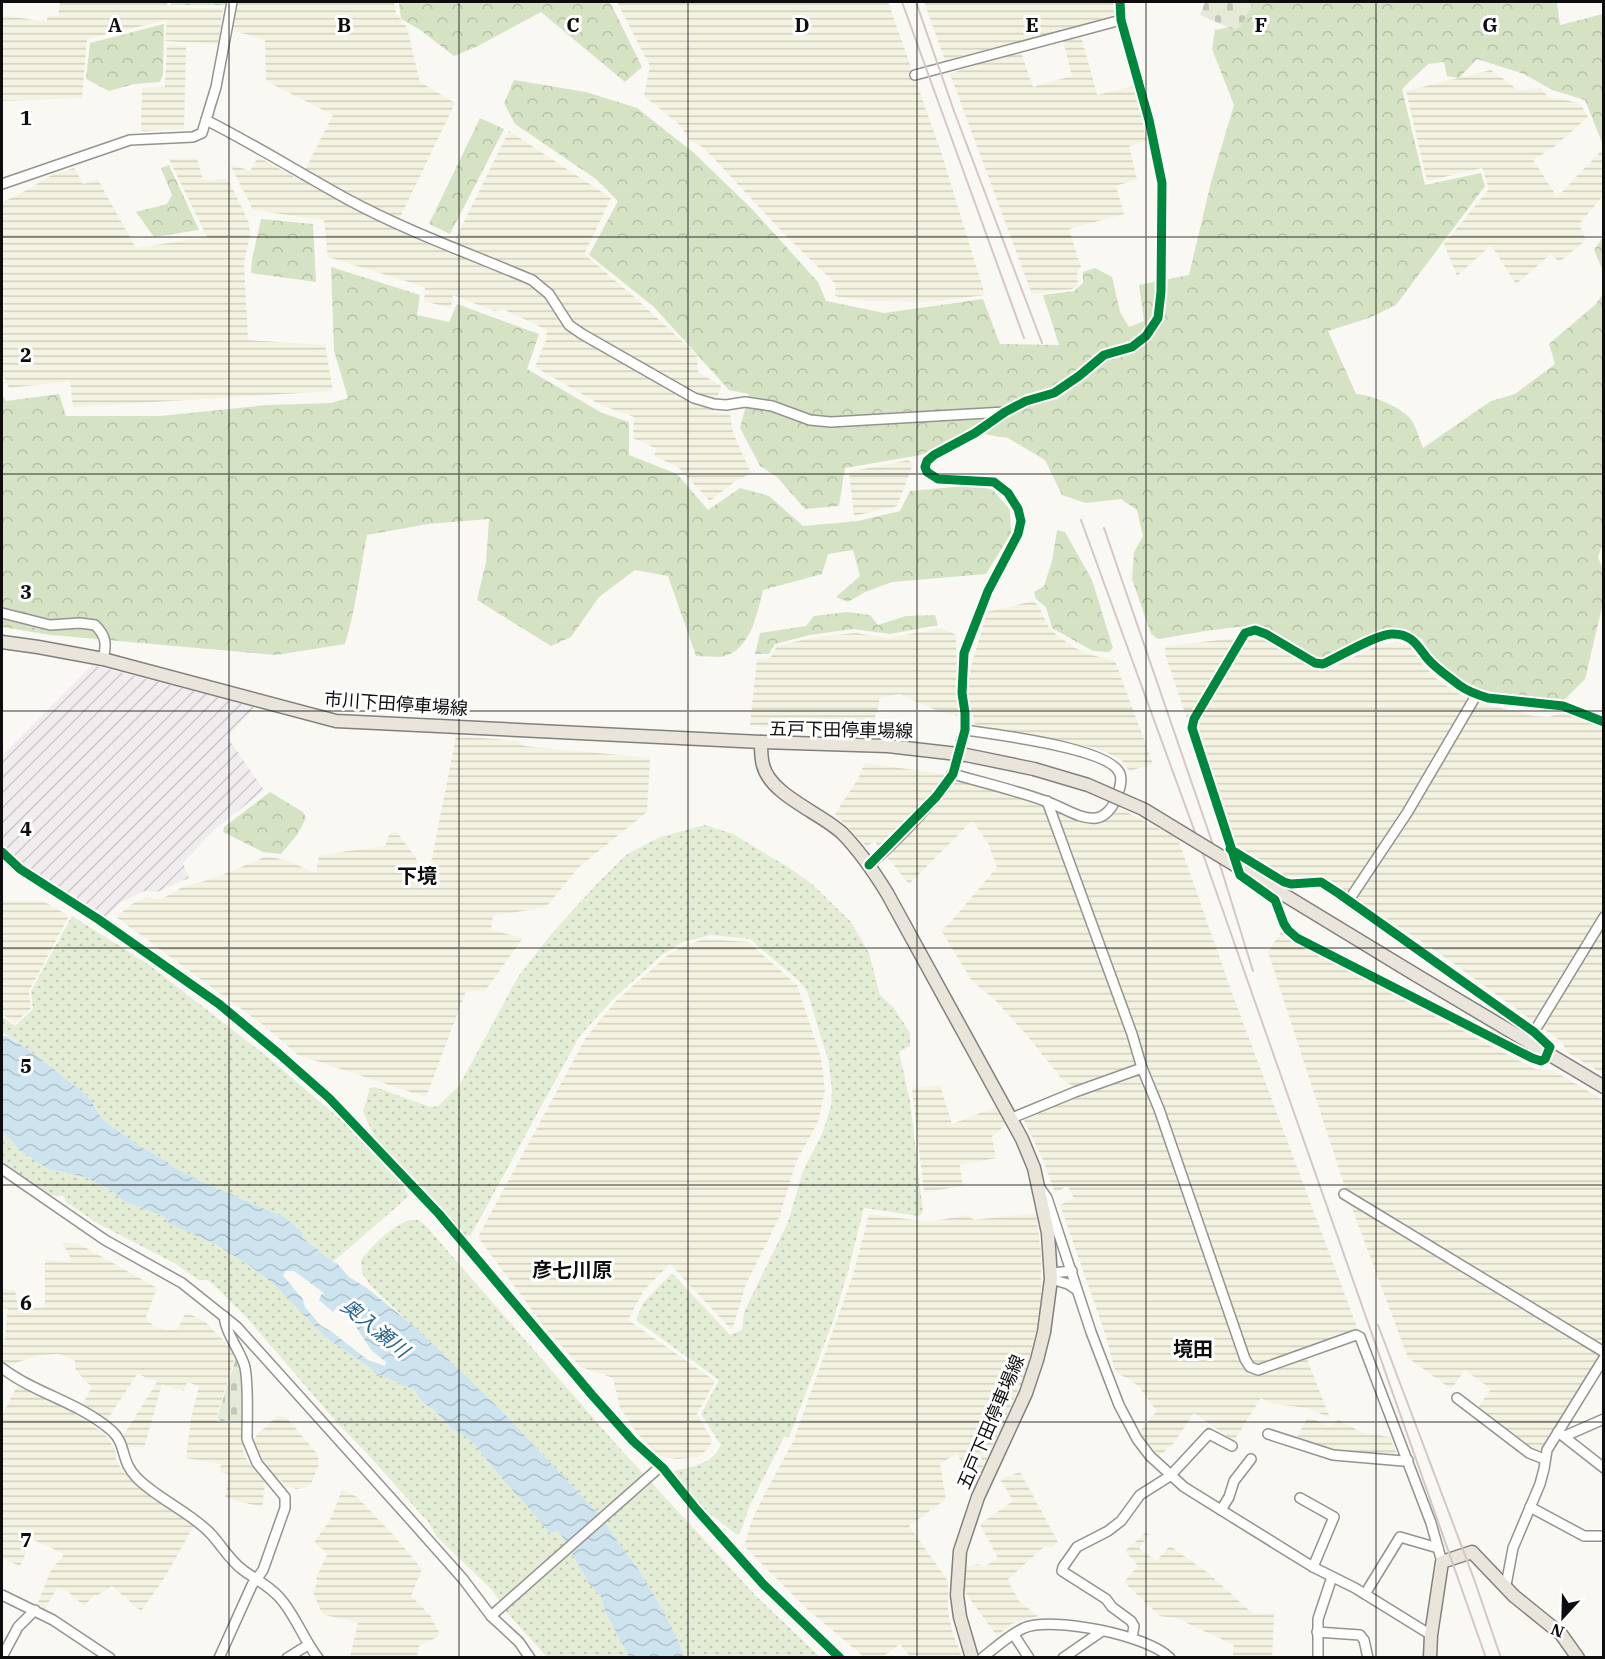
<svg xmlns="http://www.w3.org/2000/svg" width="1605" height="1659" font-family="'IBM Plex Serif','Noto Sans JP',serif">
  <defs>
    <pattern id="industrial-furrows" width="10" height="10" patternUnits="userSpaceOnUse" patternTransform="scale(1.5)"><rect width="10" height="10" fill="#f1ecee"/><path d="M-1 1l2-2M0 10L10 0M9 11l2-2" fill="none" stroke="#cdc9cb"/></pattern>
    <pattern id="farmland-rules" width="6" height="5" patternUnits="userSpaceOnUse" patternTransform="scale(1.5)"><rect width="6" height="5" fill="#f4f2e0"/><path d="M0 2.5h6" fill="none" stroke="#d0cebf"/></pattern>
    <pattern id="grass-dots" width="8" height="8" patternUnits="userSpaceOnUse" patternTransform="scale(1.5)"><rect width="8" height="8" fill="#e3ecd5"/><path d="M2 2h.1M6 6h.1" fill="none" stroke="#c2c9b6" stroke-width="1.8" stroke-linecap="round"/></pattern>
    <pattern id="forest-crowns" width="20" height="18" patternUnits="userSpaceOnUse" patternTransform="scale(1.5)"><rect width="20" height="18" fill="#d5e3c4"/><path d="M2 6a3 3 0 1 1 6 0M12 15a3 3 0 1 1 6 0" fill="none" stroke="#b6c2a7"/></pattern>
    <pattern id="cemetery-stones" width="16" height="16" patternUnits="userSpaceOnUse" patternTransform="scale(1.5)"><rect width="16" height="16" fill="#e5e9d8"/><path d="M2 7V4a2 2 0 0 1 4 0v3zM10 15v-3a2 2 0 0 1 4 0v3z" fill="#c3c7b8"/></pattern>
    <pattern id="water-waves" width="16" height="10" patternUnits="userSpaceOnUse" patternTransform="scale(1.5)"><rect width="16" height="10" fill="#cde4ef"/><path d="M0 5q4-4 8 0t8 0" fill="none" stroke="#afc2cc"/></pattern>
  </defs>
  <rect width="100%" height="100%" fill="#faf8f2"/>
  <path fill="url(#industrial-furrows)" d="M92 665 255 707 227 737 264 790 214 830 183 863 189 878 157 892 144 891 122 902 106 917 22 864 2 847V756Z"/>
  <g fill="url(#farmland-rules)">
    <path d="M60 2H167L168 7 223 9 218 44 165 41 167 20 87 39 82 98 2 101V15L46 22 48 16H58Z"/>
    <path d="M235 2H394L396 13 407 28 420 82 455 103 395 228 449 252 509 131 611 198 584 254 632 295 697 355 698 372 721 386 713 412 730 414 733 433 751 473 733 483 710 501 678 467 654 456 657 449 633 438 634 417 601 405 535 367 546 340 547 330 503 309 494 311 453 295 451 308 424 301 425 287 328 257 324 220 253 210 230 164 250 171 258 157 300 180 333 115 266 81 265 40 232 30Z"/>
    <path d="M617 2H888L942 155 985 295 929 302 863 301 835 296 836 284 788 238 704 148 689 140 681 126 644 96 650 66Z"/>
    <path d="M924 2H1115L1116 11 1115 14 1080 26 945 60Z"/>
    <path d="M1081 36 1097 95 1134 86 1147 141 1129 146 1137 179 1116 186 1124 214 1069 229 1081 267 1077 270 1078 285 1072 289 1032 294 950 74 970 66 1021 52 1033 87 1072 76 1063 40Z"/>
    <path d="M167 45 186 46 184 129 141 131 142 88 165 87Z"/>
    <path d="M1491 70 1518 90 1540 88 1550 98 1563 99 1580 104 1588 117 1555 146 1533 160 1557 197 1603 149V196L1579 224 1586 240 1559 262 1551 254 1516 284 1491 245 1457 276 1444 244 1489 189 1482 168 1427 181 1406 91Z"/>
    <path d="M197 158 203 180 228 179 249 223 250 235 244 262 248 340 325 345 333 391 73 407 70 381 9 388 2 373 4 297 2 296V202L18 195 52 175 74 168 83 184 98 180 136 248 207 237 169 159Z"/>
    <path d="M908 460 913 464 897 506 854 516 849 472Z"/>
    <path d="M1033 601 1038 605 1050 630 1073 647 1088 654 1115 661 1153 764 1129 771 1121 759 1096 748 975 726 968 695 969 674 987 612Z"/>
    <path d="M942 628 956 635 957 695 960 713 958 716 940 712 899 694 879 698V705L871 729 786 728 750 725 757 659 770 658 777 646 811 638 855 633 890 638Z"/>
    <path d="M1254 636 1265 638 1320 671 1327 670 1378 645 1399 642 1411 648 1422 664 1439 681 1459 694 1492 706 1534 716 1549 717 1562 712 1603 729V1074L1567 1052 1562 1042 1446 958 1322 876 1289 879 1234 845 1198 726 1187 719 1164 651 1167 646Z"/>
    <path d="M456 736 519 741 524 746 650 758 647 812 579 867 546 907 493 916 491 930 523 938 485 991H466L426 1097 298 1055 263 1025 116 917 132 904 146 897 160 900 183 887 215 878 267 856 288 861 316 873 319 855 385 846 390 833 396 831 416 858 418 865 430 869Z"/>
    <path d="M865 763 943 774 1042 803 1085 824 1096 823 1109 819 1119 808 1178 839 1232 993 1358 1330 1303 1349 1330 1418 1308 1408 1273 1404 1261 1398 1234 1441 1194 1413 1173 1444 1159 1456 1139 1432 1157 1411 1138 1386 1129 1379 1118 1374 1115 1370 1106 1336 1060 1205 1074 1199 1068 1186 1055 1192 1043 1160 1024 1120 1078 1094 1074 1087 1062 1079 1025 1033 994 999 972 981 941 930 949 924 997 867 988 843 972 821 909 884 874 841 867 847 835 814 858 779Z"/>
    <path d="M2 894 4 901H43L69 916 29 991 31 1008 15 1023 2 1014Z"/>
    <path d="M1282 931 1289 939 1535 1069 1554 1071 1603 1100V1350L1540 1450 1533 1452 1478 1408 1491 1389 1465 1370 1451 1389 1408 1358 1350 1203 1268 952Z"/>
    <path d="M705 939 748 942 797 985 821 1058 825 1090 818 1122 796 1162 779 1218 746 1284 732 1330 670 1264 644 1290 628 1320 715 1381 697 1414 712 1440 708 1449 697 1457 677 1459 659 1456 638 1434 620 1408 613 1378 581 1367 546 1329 478 1237 585 1039 616 1001 668 955 685 945Z"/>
    <path d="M940 1085 952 1124 996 1107 1007 1124 992 1136 996 1158 960 1165 963 1186 924 1192 912 1088Z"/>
    <path d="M1036 1213 1041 1253V1297L1036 1331 1025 1375 979 1476 974 1479 956 1454 940 1464 946 1499 909 1526 948 1581V1613L953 1634 962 1657H910L900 1644 882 1657H864L805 1607 744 1546 751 1523 764 1495 793 1442 853 1275 869 1214 928 1222 967 1215 974 1220Z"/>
    <path d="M62 1242 79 1244 157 1288 146 1316 147 1320 155 1327 166 1330H177L185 1314 187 1313 204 1321 228 1345 235 1357 216 1418 219 1423 243 1424V1451L248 1462 265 1482 262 1507 225 1498 229 1474 220 1472 221 1464 186 1458 191 1419 199 1386 187 1382 184 1391 162 1384 144 1448 126 1445 122 1437 156 1384V1381L137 1374 107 1420 82 1405 92 1387 76 1371 75 1361 70 1358 58 1354 40 1355 6 1366 2 1363V1345L4 1344 8 1309 2 1308V1289L15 1290 18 1310 45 1307V1260L70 1262V1257Z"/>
    <path d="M17 1386 62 1406 104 1433 115 1449 116 1460 125 1474 195 1524 163 1580 141 1611 112 1586 98 1595H94L84 1606 67 1591 57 1588 45 1609 37 1605 51 1570 63 1556 62 1553 32 1539 20 1566 3 1559 2 1562V1416Z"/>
    <path d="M277 1416 286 1417 318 1455 319 1464 311 1484 306 1487 296 1489 289 1486 277 1478 267 1467 256 1449 253 1441 255 1437Z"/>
    <path d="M1308 1417 1331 1427 1338 1420 1363 1433 1390 1437 1397 1455 1337 1451 1297 1437Z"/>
    <path d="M1020 1472 1058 1542 1051 1548 1045 1546 1007 1580 1019 1601 1038 1616 1011 1624 997 1636 964 1591 966 1567 978 1564 984 1567 998 1558 980 1524 1013 1501 1000 1479Z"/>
    <path d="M342 1490 357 1497 395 1537 422 1569 411 1596 430 1615 439 1632V1636L419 1646 417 1657H350L358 1623 322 1614 313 1592 318 1581 316 1578 328 1553 317 1545 315 1541 330 1520Z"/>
    <path d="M1146 1532 1149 1535 1139 1548 1156 1561 1170 1546 1208 1573 1251 1612 1255 1614 1274 1613 1272 1657H1233L1234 1645 1176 1618 1160 1616 1124 1582 1138 1566 1125 1551Z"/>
  </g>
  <g fill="url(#grass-dots)">
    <path d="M705 825 733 834 791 869 813 885 851 922 869 953 880 995 894 1008 910 1033V1046L899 1052 910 1101 923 1212 919 1216 864 1208 848 1271 833 1321 789 1437H784L750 1505 740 1533 737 1535 696 1503 671 1474 674 1471C694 1466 711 1465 721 1445L701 1414 719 1380 636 1320 643 1303 672 1273 730 1335 742 1330 744 1312 788 1222 803 1171 823 1132 831 1106 832 1091 829 1063 807 991 799 981 750 939 711 935 683 942 662 955 613 999 579 1037 471 1235 463 1237 378 1144 363 1112 370 1088 375 1087 430 1107 438 1106 459 1086 518 977 552 933 596 885 626 855 660 837Z"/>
    <path d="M72 916 148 964 265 1055 339 1118 402 1185 409 1196 333 1262 303 1238 284 1217 200 1181 171 1166 168 1162 138 1145 102 1119 88 1096 25 1047 2 1032V1017L15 1026 33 1009 31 991Z"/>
    <path d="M2 1130 19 1150 48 1169 85 1177 113 1191 125 1202 165 1217 249 1265 272 1283 325 1337 375 1370 377 1376 381 1375 391 1378 415 1390 421 1401 435 1411 452 1429 459 1432 474 1443 493 1468 550 1533 559 1531 588 1582 601 1597 606 1613 629 1657H547L508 1614 492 1590 437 1537 429 1523 363 1449 339 1425 248 1319 216 1287 208 1280H199L174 1263 97 1223 66 1202 64 1196C40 1198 19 1177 2 1164Z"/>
    <path d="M411 1220H418L426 1226 614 1442 755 1595 820 1657H685C672 1624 654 1593 634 1563 625 1550 611 1535 605 1521L501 1410 371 1286 362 1273 361 1260C374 1244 392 1225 411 1220Z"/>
  </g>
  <g fill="url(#forest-crowns)">
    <path d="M171 2H228L227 5H171Z"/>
    <path d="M399 2H610L642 67 625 82 541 12 476 47 454 56 419 29 401 19Z"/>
    <path d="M1252 2H1557L1560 25 1603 14V145L1585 100 1552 90 1524 74 1477 59 1459 78 1447 76 1444 62 1428 64 1402 89 1425 185 1481 173 1485 186 1396 305 1369 318 1328 331 1356 394C1371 395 1398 406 1409 417 1416 424 1419 439 1423 448L1491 401 1515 394 1555 364 1549 344 1595 305 1603 294 1604 540 1598 557 1603 570 1604 599 1585 679 1555 709 1478 695 1436 673 1422 639 1406 631 1389 630 1324 660C1302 653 1285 636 1263 627 1250 622 1177 636 1158 639L1151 634 1132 579 1134 552 1143 536 1137 510 1121 499 1086 503 1062 495 1045 460 1008 438 977 433 959 436 921 455 845 468 839 506 805 509 777 477 760 466 740 428 749 394 729 390 654 307 589 255 618 201 596 179 515 124 504 103 514 80 586 92 637 108 694 153 751 208 818 282 826 301 884 313 983 299 1000 344 1059 345 1043 295 1074 291 1083 283V272L1095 268 1112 277 1120 312 1129 327 1144 321 1139 285 1189 275 1211 182 1234 105 1212 49 1215 30 1239 25Z"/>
    <path d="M164 24 163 74 160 82 134 84 109 91 86 79 90 43Z"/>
    <path d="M480 118 504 129 450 234 429 224Z"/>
    <path d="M169 165 199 230 154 237 136 212 167 204 172 195 161 168Z"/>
    <path d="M261 219 313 224 316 282 251 273 252 259Z"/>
    <path d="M1603 237V271L1594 250Z"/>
    <path d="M331 267 420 295 417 315 449 322 457 304 539 334 527 369 602 413 629 422V455L677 474 708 510 740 488 769 496 803 526 858 521 900 511 910 491 976 485 993 490 1010 510 1011 533 986 574 892 582 865 592 848 602 836 597 860 576 853 550 828 554 822 574 763 590C757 614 750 653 720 657 712 657 704 656 696 656L668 576 635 570 599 597 571 637 551 646 477 600 486 562 489 519 428 524 367 535C360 571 356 608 345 644L276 655 51 635 2 627V395L6 401 59 394 66 416H160L267 405 331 403 348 398 334 351Z"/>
    <path d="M1057 530 1065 532 1092 580 1113 648 1109 652 1093 651 1052 628 1046 607 1036 599 1034 592 1044 586 1052 561Z"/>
    <path d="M847 612 870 615 878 625 906 616 935 615 938 625 890 634 853 629 810 635 775 644 769 654H755L760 633 806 626 814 616Z"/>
    <path d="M270 792 303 812 306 818 297 835 281 854 263 852 223 832 224 827Z"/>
  </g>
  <g fill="url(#cemetery-stones)">
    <path d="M1205 2H1254L1240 27 1234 30 1200 15Z"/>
    <path d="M236 1358 243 1373V1422L220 1421 217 1418Z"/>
  </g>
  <path fill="url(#water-waves)" fill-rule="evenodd" d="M2 1036H6L25 1047 88 1096 102 1119 138 1145 168 1162 171 1166 200 1181 284 1217 302 1232 303 1238 333 1262 337 1263 349 1277 367 1288 416 1328 501 1410 605 1521C611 1535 625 1550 634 1563 654 1593 672 1624 685 1657H629L606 1613 601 1597 588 1582 559 1531 550 1533 493 1468 474 1443 459 1432 452 1429 435 1411 421 1401 415 1390 381 1375 377 1376 374 1370 325 1337 272 1283 249 1265 214 1244 169 1223 165 1217 125 1202 113 1191 85 1177 48 1169 19 1150 2 1130ZM285 1271H294L324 1293 321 1295 319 1300 333 1312 337 1307 344 1309 372 1351 386 1362 385 1366 368 1360 332 1332 320 1325 305 1307 302 1297C296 1293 290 1282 283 1276Z"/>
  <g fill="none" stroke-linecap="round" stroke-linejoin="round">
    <defs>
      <g id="minor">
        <path d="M915 75 1121 20"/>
        <path d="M206 120C255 145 300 173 347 199 406 231 471 254 532 280L549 294 569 325 582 334 694 398 714 404 726 405 745 402 772 406 810 420 831 422 1005 412"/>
        <path d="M2 184 130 140 193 137 202 133 216 87 232 2"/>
        <path d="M2 613 50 625 80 623 95 625C106 636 107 644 103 659"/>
        <path d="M961 742 965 730V713L962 693 964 653 988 591 1018 534 1021 521 1018 509 1008 493 994 482 938 479 927 472 925 467 927 461 934 455 975 433 1005 412 1026 401 1054 393 1079 376 1104 355 1132 347 1146 336 1158 318 1161 292 1162 183 1149 120 1121 20 1120 2"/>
        <path d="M953 774C984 783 1015 790 1045 801 1061 806 1080 820 1096 818 1105 817 1112 808 1115 801 1118 793 1123 783 1120 774 1111 748 993 734 965 730"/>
        <path d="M1047 801 1132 1034 1142 1068 1159 1109 1245 1359 1250 1367 1258 1370 1356 1335 1360 1337 1431 1523 1442 1562"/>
        <path d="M1230 849 1284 882 1291 884 1321 882 1338 893 1534 1032 1550 1047 1545 1059 1541 1061 1532 1058 1297 938 1288 930 1284 924 1275 900 1240 875 1192 728 1194 719 1245 633 1255 630 1266 634 1315 663 1323 664C1339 657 1375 635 1391 634 1411 633 1417 645 1427 658 1435 668 1449 677 1459 685 1467 691 1478 695 1488 698L1563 706 1604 722"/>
        <path d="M2 852 20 869 98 919 219 1004 278 1053 329 1098 439 1214 592 1395 633 1441 663 1468 696 1509 763 1584 840 1658"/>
        <path d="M869 865C889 848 949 789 955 767"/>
        <path d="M1349 900 1407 813 1477 694"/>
        <path d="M1534 1032 1604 917"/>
        <path d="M1012 1118 1075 1092 1142 1068"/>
        <path d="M2 1169 105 1240 182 1283 237 1327 408 1517 463 1579 491 1616 519 1642 530 1658"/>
        <path d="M1040 1188 1047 1198 1091 1332 1119 1405 1137 1439 1150 1456 1184 1487 1313 1567 1355 1588 1431 1635"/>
        <path d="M1344 1194 1604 1352"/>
        <path d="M1051 1273 1072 1271"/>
        <path d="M1051 1279 1068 1284 1077 1290"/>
        <path d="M2 1368C36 1394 79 1402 112 1431 127 1445 120 1461 137 1478 158 1499 188 1511 209 1532 221 1544 229 1560 243 1570 255 1579 268 1585 279 1597 295 1614 303 1639 318 1658"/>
        <path d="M1457 1398 1529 1453 1544 1459"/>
        <path d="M1558 1432 1604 1468"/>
        <path d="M1268 1434 1333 1455 1403 1461 1408 1460"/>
        <path d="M1565 1436 1604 1419"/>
        <path d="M1300 1498 1334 1517 1313 1567"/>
        <path d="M1530 1507 1584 1536H1604"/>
        <path d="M1221 1510 1229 1497 1234 1481 1251 1459"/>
        <path d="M1506 1585 1513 1548 1540 1484 1544 1469 1547 1450 1604 1358"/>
        <path d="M1365 1594 1400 1537 1438 1548"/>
        <path d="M2 1595 53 1620 110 1658"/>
        <path d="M491 1616 661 1466"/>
        <path d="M1317 1632 1360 1635 1364 1640 1368 1658"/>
        <path d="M1014 1635 1029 1658"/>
        <path d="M1132 1638 1134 1626 1131 1621 1112 1607 1106 1599 1062 1571 1063 1567 1077 1547 1108 1531 1121 1521 1140 1495 1170 1476 1209 1434 1232 1446"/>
        <path d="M2 1657 18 1627 35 1610"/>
        <path d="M219 1658 252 1585 263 1570 285 1508V1497L257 1463 247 1439C247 1423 249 1377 244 1364 238 1347 226 1334 224 1316"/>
        <path d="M287 1658 308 1645"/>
        <path d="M982 1658C995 1648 1009 1635 1024 1628 1052 1616 1148 1635 1170 1658"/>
        <path d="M1063 1658 1102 1631"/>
        <path d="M1318 1658V1619L1332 1577"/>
      </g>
      <g id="major">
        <path d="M2 642 38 647 103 659 336 721 761 742 888 746 966 755 1034 769"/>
        <path d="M761 742C761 750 761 758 763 765 770 795 821 813 842 833 860 851 874 872 887 893L1022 1139 1034 1168 1048 1233 1051 1279 1044 1332 1037 1360 1026 1393 978 1497 960 1551 957 1595 960 1617 972 1658"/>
        <path d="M1416 975 1604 1087"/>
        <path d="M1430 1658 1431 1635 1442 1562 1472 1552 1514 1596 1561 1634 1578 1658"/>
      </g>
    </defs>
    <use href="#minor" stroke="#949390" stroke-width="12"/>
    <use href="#major" stroke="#81807d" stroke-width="15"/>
    <use href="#minor" stroke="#fefefd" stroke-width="9"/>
    <use href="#major" stroke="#e9e5db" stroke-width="12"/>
    <g stroke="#d5c7c7" stroke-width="2">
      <path d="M902 2 1024 338"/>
      <path d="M916 2 954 111 1042 343"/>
      <path d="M1081 520 1204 857 1486 1658"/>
      <path d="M1104 528 1220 865 1253 971"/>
      <path d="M1378 1325 1474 1579 1501 1658"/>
    </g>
    <defs>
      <path id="major-bridge" d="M1034 769 1088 785 1143 809 1416 975"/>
    </defs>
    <use href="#major-bridge" stroke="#81807d" stroke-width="15" stroke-linecap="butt"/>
    <use href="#major-bridge" stroke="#e9e5db" stroke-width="12"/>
    <defs>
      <g id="cycleway">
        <path d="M1230 849 1284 882 1291 884 1321 882 1338 893 1534 1032 1550 1047 1545 1059 1541 1061 1532 1058 1297 938 1288 930 1284 924 1275 900 1240 875 1192 728 1194 719 1245 633 1255 630 1266 634 1315 663 1323 664C1339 657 1375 635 1391 634 1411 633 1417 645 1427 658 1435 668 1449 677 1459 685 1467 691 1478 695 1488 698L1563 706 1604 722"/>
        <path d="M2 852 20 869 98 919 219 1004 278 1053 329 1098 439 1214 592 1395 633 1441 663 1468 696 1509 763 1584 840 1658"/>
        <path d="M869 865 936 797 953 774 965 730V713L962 693 964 653 988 591 1018 534 1021 521 1018 509 1008 493 994 482 938 479 927 472 925 467 927 461 934 455 975 433 1005 412 1026 401 1054 393 1079 376 1104 355 1132 347 1146 336 1158 318 1161 292 1162 183 1149 120 1121 20 1120 2"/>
      </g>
    </defs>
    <use href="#cycleway" stroke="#fff" stroke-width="13"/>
    <use href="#cycleway" stroke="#00873e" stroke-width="9"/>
  </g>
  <path fill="none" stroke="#0d0d0d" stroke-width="1.5" stroke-opacity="0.55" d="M229 2V1658M459 2V1658M688 2V1658M917 2V1658M1146 2V1658M1376 2V1658M2 237H1604M2 474H1604M2 711H1604M2 948H1604M2 1185H1604M2 1422H1604"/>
  <g text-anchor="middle" stroke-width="6" stroke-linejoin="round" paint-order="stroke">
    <g font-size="18" fill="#0d0d0d" stroke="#fff">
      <text transform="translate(396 704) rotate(4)" y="6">市川下田停車場線</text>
      <text transform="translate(841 730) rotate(1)" y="6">五戸下田停車場線</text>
      <text transform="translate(991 1422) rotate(-67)" y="6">五戸下田停車場線</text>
    </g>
    <g font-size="20" font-weight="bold" fill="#0d0d0d" stroke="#fff">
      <text x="417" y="883">下境</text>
      <text x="572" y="1277">彦七川原</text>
      <text x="1193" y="1356">境田</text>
    </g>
    <g font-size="20" font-style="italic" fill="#26638f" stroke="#fff">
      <text transform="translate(375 1328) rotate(39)" y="7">奥入瀬川</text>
    </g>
  </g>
  <g font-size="20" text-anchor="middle" font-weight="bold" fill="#0d0d0d" stroke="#fff" stroke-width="6" stroke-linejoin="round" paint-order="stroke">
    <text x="115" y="32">A</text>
    <text x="344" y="32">B</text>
    <text x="573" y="32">C</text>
    <text x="802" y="32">D</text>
    <text x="1032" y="32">E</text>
    <text x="1261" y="32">F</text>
    <text x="1490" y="32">G</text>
    <text x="26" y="125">1</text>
    <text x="26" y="362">2</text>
    <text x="26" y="599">3</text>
    <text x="26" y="836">4</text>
    <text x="26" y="1073">5</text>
    <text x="26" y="1310">6</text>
    <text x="26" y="1547">7</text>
  </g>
  <rect width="1605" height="1659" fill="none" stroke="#0d0d0d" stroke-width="6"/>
  <g transform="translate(1563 1617) rotate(202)" stroke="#ffffff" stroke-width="4.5" paint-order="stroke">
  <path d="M0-4.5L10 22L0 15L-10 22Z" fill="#0d0d0d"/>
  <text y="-9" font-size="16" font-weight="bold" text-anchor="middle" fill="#0d0d0d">N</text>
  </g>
</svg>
